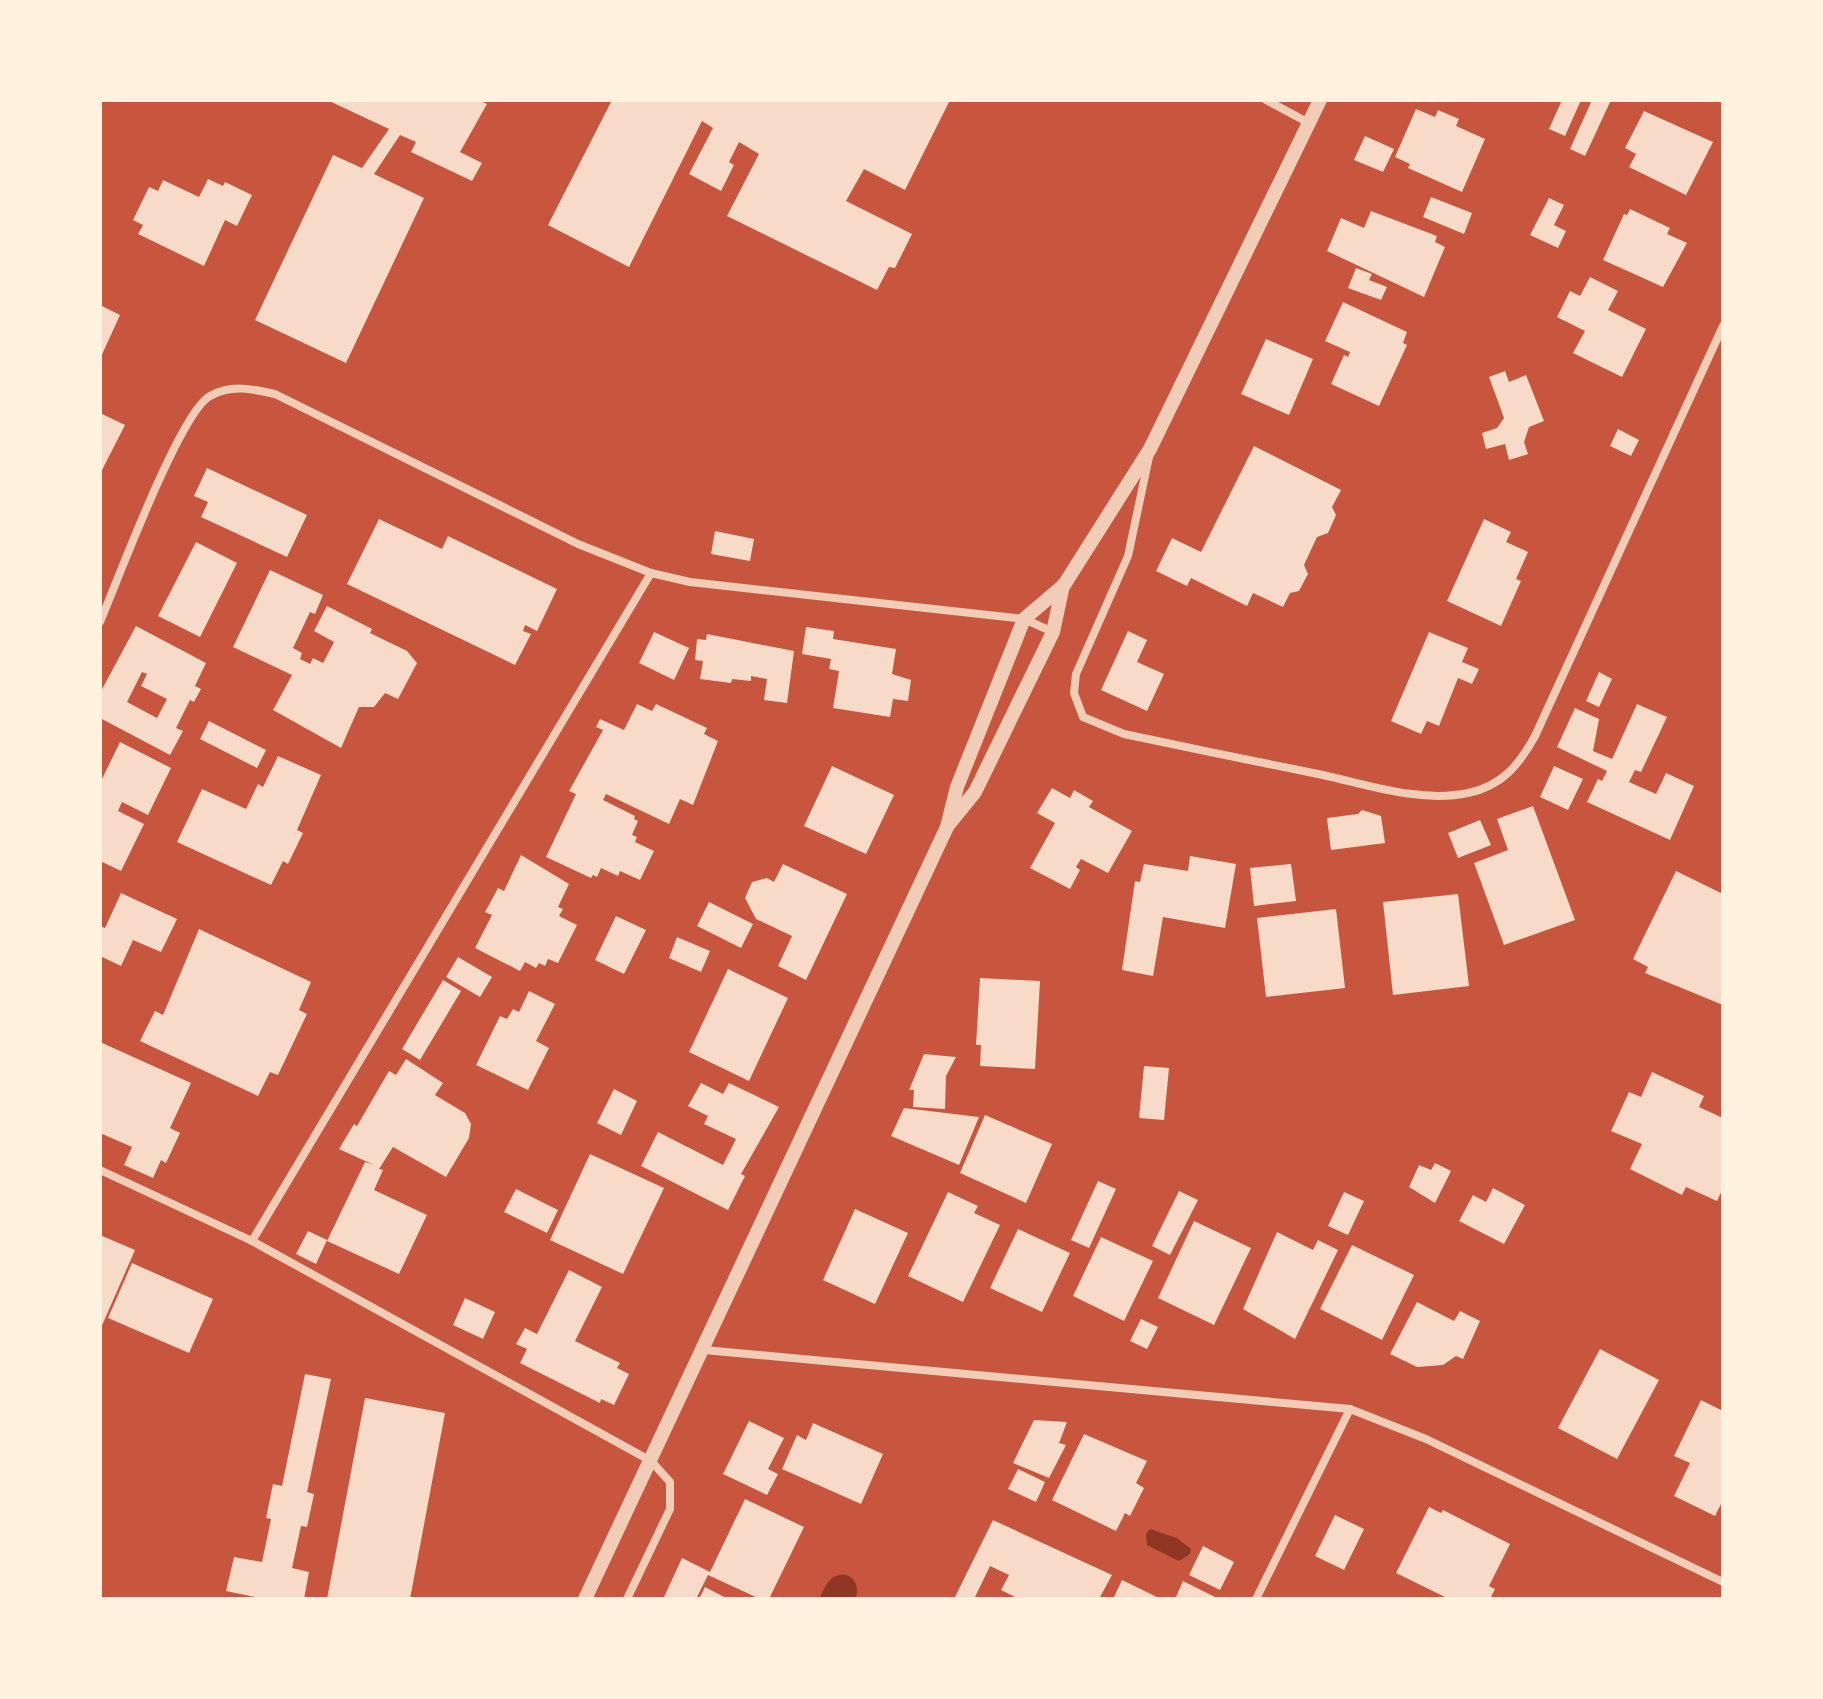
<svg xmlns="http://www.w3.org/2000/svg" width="1823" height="1699" font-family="Karla,sans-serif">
  <rect width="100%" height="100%" fill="#c8553d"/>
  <g fill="#8f3625">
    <path d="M1150 1529 1177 1538 1191 1549 1190 1554 1179 1561 1147 1545 1146 1534Z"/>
    <path d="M846 1575C856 1578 860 1590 855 1599H819C826 1586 829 1573 846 1575Z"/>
  </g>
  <g fill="#f7dbc8" fill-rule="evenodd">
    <path d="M327 100H478L487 104 460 152 482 163 472 181 411 152 416 142 400 135 374 174 424 198 346 363 255 320 333 155 362 168 389 129Z"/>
    <path d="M612 100H950L905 190 864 169 846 201 912 234 895 268 889 267 877 290 727 216 759 154 739 142 729 162 734 165 721 191 689 174 713 128 702 121 629 267 548 225Z"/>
    <path d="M1562 100H1581L1565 136 1549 129Z"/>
    <path d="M1592 100H1611L1585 156 1570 149Z"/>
    <path d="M1416 109 1435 117 1438 110 1459 119 1456 126 1485 139 1462 192 1408 168 1410 164 1395 157Z"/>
    <path d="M1644 111 1713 142 1686 195 1629 167 1636 154 1625 148Z"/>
    <path d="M1365 136 1394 149 1383 172 1354 160Z"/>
    <path d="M208 179 223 186 225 182 252 195 237 226 225 220 204 266 138 234 143 225 133 220 149 187 158 191 163 180 199 197Z"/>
    <path d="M1431 197 1472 213 1464 234 1423 217Z"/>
    <path d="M1549 198 1564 205 1554 225 1566 231 1558 248 1530 235Z"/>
    <path d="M1630 209 1670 228 1667 234 1687 243 1663 287 1603 260 1624 214 1627 215Z"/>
    <path d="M1371 211 1437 236 1435 242 1445 247 1424 297 1327 251 1341 218 1364 228Z"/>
    <path d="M1356 268 1372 274 1369 280 1387 287 1381 300 1348 288Z"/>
    <path d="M1590 277 1618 291 1608 310 1646 329 1622 377 1573 353 1585 331 1557 317 1570 291 1580 296Z"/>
    <path d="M1343 302 1407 332 1403 343 1407 345 1379 406 1331 384 1344 355 1348 357 1350 352 1325 341Z"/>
    <path d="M100 305 120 315 100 359Z"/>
    <path d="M1266 339 1313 359 1289 415 1241 394Z"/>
    <path d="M1505 371 1509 382 1526 375 1544 421 1529 427 1524 442 1528 454 1509 460 1505 444 1486 449 1482 433 1497 428 1504 418 1489 377Z"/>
    <path d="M100 413 125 425 100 474Z"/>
    <path d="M1618 429 1639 440 1631 456 1610 446Z"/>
    <path d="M1254 446 1341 490 1332 507 1336 515 1328 533 1317 537 1304 565 1308 574 1299 591 1290 593 1283 607 1253 593 1247 606 1191 578 1187 586 1156 571 1172 538 1201 552Z"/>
    <path d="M207 468 307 515 287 557 201 517 208 502 194 496Z"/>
    <path d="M379 519 442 549 448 536 557 589 537 631 525 625 523 631 531 634 515 665 347 584Z"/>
    <path d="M1484 519 1511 532 1506 542 1528 552 1516 579 1521 581 1501 626 1447 601Z"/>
    <path d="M715 531 754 539 750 561 711 554Z"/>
    <path d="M196 542 237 563 200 637 158 616Z"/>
    <path d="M270 570 323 595 315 614 310 612 293 648 302 653 300 659 310 664 313 658 323 663 334 642 314 631 327 606 372 629 370 633 407 651 417 663 398 699 385 693 374 707H359L341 748 273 710 292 675 233 647Z"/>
    <path d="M136 626 206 663 195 686 201 689 194 702 190 700 176 728 183 731 170 755 100 718V693ZM142 672 147 674 141 686 167 699 157 718 127 702Z"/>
    <path d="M806 627 834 631 833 639 896 649 892 674 911 680 908 701 893 699 890 717 833 708 839 671 829 669 831 659 802 654Z"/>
    <path d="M1128 631 1147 640 1137 662 1164 674 1147 711 1101 690Z"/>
    <path d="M654 632 689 648 674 680 639 663Z"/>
    <path d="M1429 632 1468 648 1462 662 1479 669 1472 684 1458 678 1439 726 1427 721 1421 734 1391 721Z"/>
    <path d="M707 634 794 651 787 703 764 700 767 679 751 676V681L732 679 731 683 700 679 703 661 695 660 697 639 706 640Z"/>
    <path d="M1599 672 1612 679 1599 707 1586 701Z"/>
    <path d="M637 704 652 711 656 704 707 728 704 734 718 741 693 805 680 799 669 824 606 794 603 800 635 816 634 819 638 821 632 835 637 837 635 842 654 851 640 880 620 871 618 876 601 868 597 877 593 875 591 878 546 857 576 794 569 791 603 730 596 727 600 719 624 730Z"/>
    <path d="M1637 704 1667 717 1641 772 1635 770 1629 782 1656 794 1666 773 1694 786 1670 840 1587 802 1598 779 1602 781 1607 771 1557 747 1575 708 1599 719 1593 751 1612 759Z"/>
    <path d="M209 721 266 750 257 768 200 739Z"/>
    <path d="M120 742 171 768 148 815 122 802 118 811 144 824 121 871 100 861V783Z"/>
    <path d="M278 756 321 775 297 830 303 833 288 864 283 861 271 885 177 842 202 789 246 809 258 784 263 787Z"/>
    <path d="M832 766 894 795 866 854 804 826Z"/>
    <path d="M1554 766 1583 779 1568 810 1540 797Z"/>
    <path d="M1052 788 1070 798 1074 790 1093 801 1089 807 1132 831 1108 873 1081 859 1076 867 1080 870 1070 889 1030 868 1055 823 1037 813Z"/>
    <path d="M1533 806 1575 920 1504 945 1474 863 1508 850 1497 819Z"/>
    <path d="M1362 810 1381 816 1385 843 1331 850 1327 818 1358 814Z"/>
    <path d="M1480 820 1491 845 1458 858 1448 833Z"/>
    <path d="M521 855 569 884 558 907 563 909 559 916 577 925 558 963 548 959 545 966 539 963 536 968 525 962 520 971 475 948 492 915 485 912 498 888 504 891Z"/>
    <path d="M1190 856 1236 864 1225 928 1163 917 1153 976 1122 970 1135 881 1140 882 1144 864 1188 871Z"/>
    <path d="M783 864 847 894 806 980 778 966 792 936 756 919 745 898 752 882 767 878 774 882Z"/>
    <path d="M1291 864 1296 901 1254 906 1250 868Z"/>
    <path d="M1676 871 1723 894V1005L1645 973 1648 967 1633 959Z"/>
    <path d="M121 893 177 919 161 952 133 940 121 966 100 956V926L105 928Z"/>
    <path d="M1458 894 1469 986 1393 995 1383 902Z"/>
    <path d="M709 902 753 924 741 948 697 926Z"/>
    <path d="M1336 909 1345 988 1266 997 1257 918Z"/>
    <path d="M616 916 646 930 624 974 595 960Z"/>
    <path d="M199 929 311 982 299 1010 307 1014 278 1075 270 1072 258 1096 140 1041 155 1011 163 1015Z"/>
    <path d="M677 937 710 951 701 972 669 958Z"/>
    <path d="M458 957 492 977 480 997 446 977Z"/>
    <path d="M728 969 788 998 749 1081 689 1052Z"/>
    <path d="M980 978 1040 981 1035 1069 980 1066 981 1045H976Z"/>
    <path d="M443 980 461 991 420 1060 402 1049Z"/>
    <path d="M529 991 555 1004 536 1041 549 1048 528 1090 476 1065 500 1016 507 1019 513 1009 519 1012Z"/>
    <path d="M100 1042 191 1083 170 1128 180 1133 166 1163 161 1160 153 1178 124 1165 132 1147 100 1133Z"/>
    <path d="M924 1054 956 1057 946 1076 945 1109 913 1107 914 1090H909Z"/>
    <path d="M406 1059 443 1083 435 1095 465 1113 471 1124 469 1138 446 1177 393 1147 379 1169 383 1170 374 1190 427 1215 399 1274 327 1241 365 1162 374 1165 339 1149 354 1124 357 1126 389 1071 396 1075Z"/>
    <path d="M1144 1066 1169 1068 1164 1120 1139 1118Z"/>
    <path d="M1652 1072 1704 1096 1699 1107 1723 1118V1188L1717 1201 1686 1187 1682 1195 1630 1169 1642 1144 1611 1131 1629 1092 1641 1097Z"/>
    <path d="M701 1083 723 1094 729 1083 779 1107 741 1174 745 1176 728 1210 641 1166 658 1132 723 1165 736 1139 704 1124 708 1116 688 1106Z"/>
    <path d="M614 1089 637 1101 621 1135 597 1123Z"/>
    <path d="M904 1108 979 1117 959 1165 891 1136Z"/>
    <path d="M985 1115 1052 1144 1026 1203 960 1173Z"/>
    <path d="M590 1154 664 1188 623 1274 550 1240Z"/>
    <path d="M1435 1163 1451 1171 1435 1203 1409 1187 1419 1165 1431 1170Z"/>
    <path d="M1098 1181 1116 1189 1089 1248 1071 1240Z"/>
    <path d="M1493 1188 1525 1205 1504 1244 1459 1221 1473 1195 1486 1202Z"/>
    <path d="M516 1189 558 1210 547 1233 504 1212Z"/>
    <path d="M1179 1191 1198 1200 1170 1255 1152 1246Z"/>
    <path d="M948 1192 978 1206 974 1213 1000 1225 963 1302 908 1276Z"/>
    <path d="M1344 1192 1364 1201 1348 1235 1328 1226Z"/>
    <path d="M855 1209 908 1233 875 1304 823 1280Z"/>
    <path d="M1194 1221 1251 1248 1214 1325 1158 1298Z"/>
    <path d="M1018 1229 1070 1253 1042 1312 990 1288Z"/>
    <path d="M308 1231 327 1240 316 1264 296 1254Z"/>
    <path d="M1277 1232 1313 1250 1318 1240 1338 1250 1295 1339 1243 1309Z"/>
    <path d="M100 1235 135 1250 100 1330Z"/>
    <path d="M1101 1237 1153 1261 1124 1321 1073 1296Z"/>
    <path d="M1352 1245 1414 1275 1382 1340 1320 1309Z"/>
    <path d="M132 1263 213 1299 189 1353 108 1318Z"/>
    <path d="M569 1270 602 1287 575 1341 620 1363 617 1368 629 1374 614 1405 601 1399 600 1403 520 1363 527 1349 516 1344 525 1328 537 1334Z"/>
    <path d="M465 1298 495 1312 483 1339 453 1325Z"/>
    <path d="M1417 1302 1454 1321 1460 1311 1480 1321 1463 1359 1456 1356 1443 1365 1417 1367 1390 1354Z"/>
    <path d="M1141 1319 1158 1327 1147 1349 1130 1341Z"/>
    <path d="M1600 1349 1659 1380 1617 1459 1558 1428Z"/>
    <path d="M305 1374 331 1379 307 1492 314 1494 307 1527 301 1526 292 1568 309 1572 304 1599H264L226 1591 234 1557 262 1562 271 1519 266 1518 273 1484 282 1486Z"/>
    <path d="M365 1398 445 1413 410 1599H327Z"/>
    <path d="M1701 1400 1723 1411V1500L1715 1516 1674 1496 1690 1463 1674 1456Z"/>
    <path d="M1034 1420 1067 1422 1059 1443 1066 1445 1049 1478 1013 1463Z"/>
    <path d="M749 1421 784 1438 768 1469 778 1474 767 1495 723 1474Z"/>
    <path d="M813 1423 883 1454 861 1504 782 1469 797 1435 806 1440Z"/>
    <path d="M1084 1434 1147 1461 1136 1483 1144 1488 1130 1516 1125 1513 1116 1531 1052 1500Z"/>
    <path d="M1018 1469 1045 1482 1036 1502 1008 1489Z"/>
    <path d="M745 1499 804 1527 769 1599H760L708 1575 696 1599H663L682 1558 710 1572Z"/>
    <path d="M1429 1507 1441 1513 1443 1510 1510 1544 1489 1586 1495 1589 1490 1599H1449L1396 1573Z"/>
    <path d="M1335 1515 1364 1529 1344 1570 1315 1556Z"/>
    <path d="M993 1520 1112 1575 1099 1599H1019L1001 1590 1009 1575 990 1566 974 1599H954Z"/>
    <path d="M1203 1546 1234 1562 1220 1590 1189 1575Z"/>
    <path d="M1122 1580 1161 1599H1113Z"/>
    <path d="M1183 1581 1215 1597 1214 1599H1175Z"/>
    <path d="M705 1587 728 1599H699Z"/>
  </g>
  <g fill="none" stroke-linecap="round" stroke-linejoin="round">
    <g stroke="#f1ccb7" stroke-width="8">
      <path d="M1266 100 1309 123"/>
      <path d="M1149 457 1128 556 1076 674 1074 693 1083 717 1124 734C1190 748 1257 762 1323 775 1369 785 1421 803 1468 793 1502 786 1519 765 1535 736L1723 326"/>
      <path d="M100 622C117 582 180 412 210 396 231 384 253 389 275 394L578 544 651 573 690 582 1024 619 1053 632"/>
      <path d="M100 1170 252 1241 651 1461 670 1482V1509L627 1599"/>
      <path d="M252 1241 651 573"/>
      <path d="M704 1350 1350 1409 1426 1439 1723 1582"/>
      <path d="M1256 1599 1350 1409"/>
    </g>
    <g stroke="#f1ccb7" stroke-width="14">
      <path d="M949 824 975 792 1053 632 1063 585"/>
      <path d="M585 1599 947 827 957 787 1024 619 1064 585 1150 449 1320 100"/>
    </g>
  </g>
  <rect width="1823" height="1699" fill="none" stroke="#fff3e0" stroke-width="204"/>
</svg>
